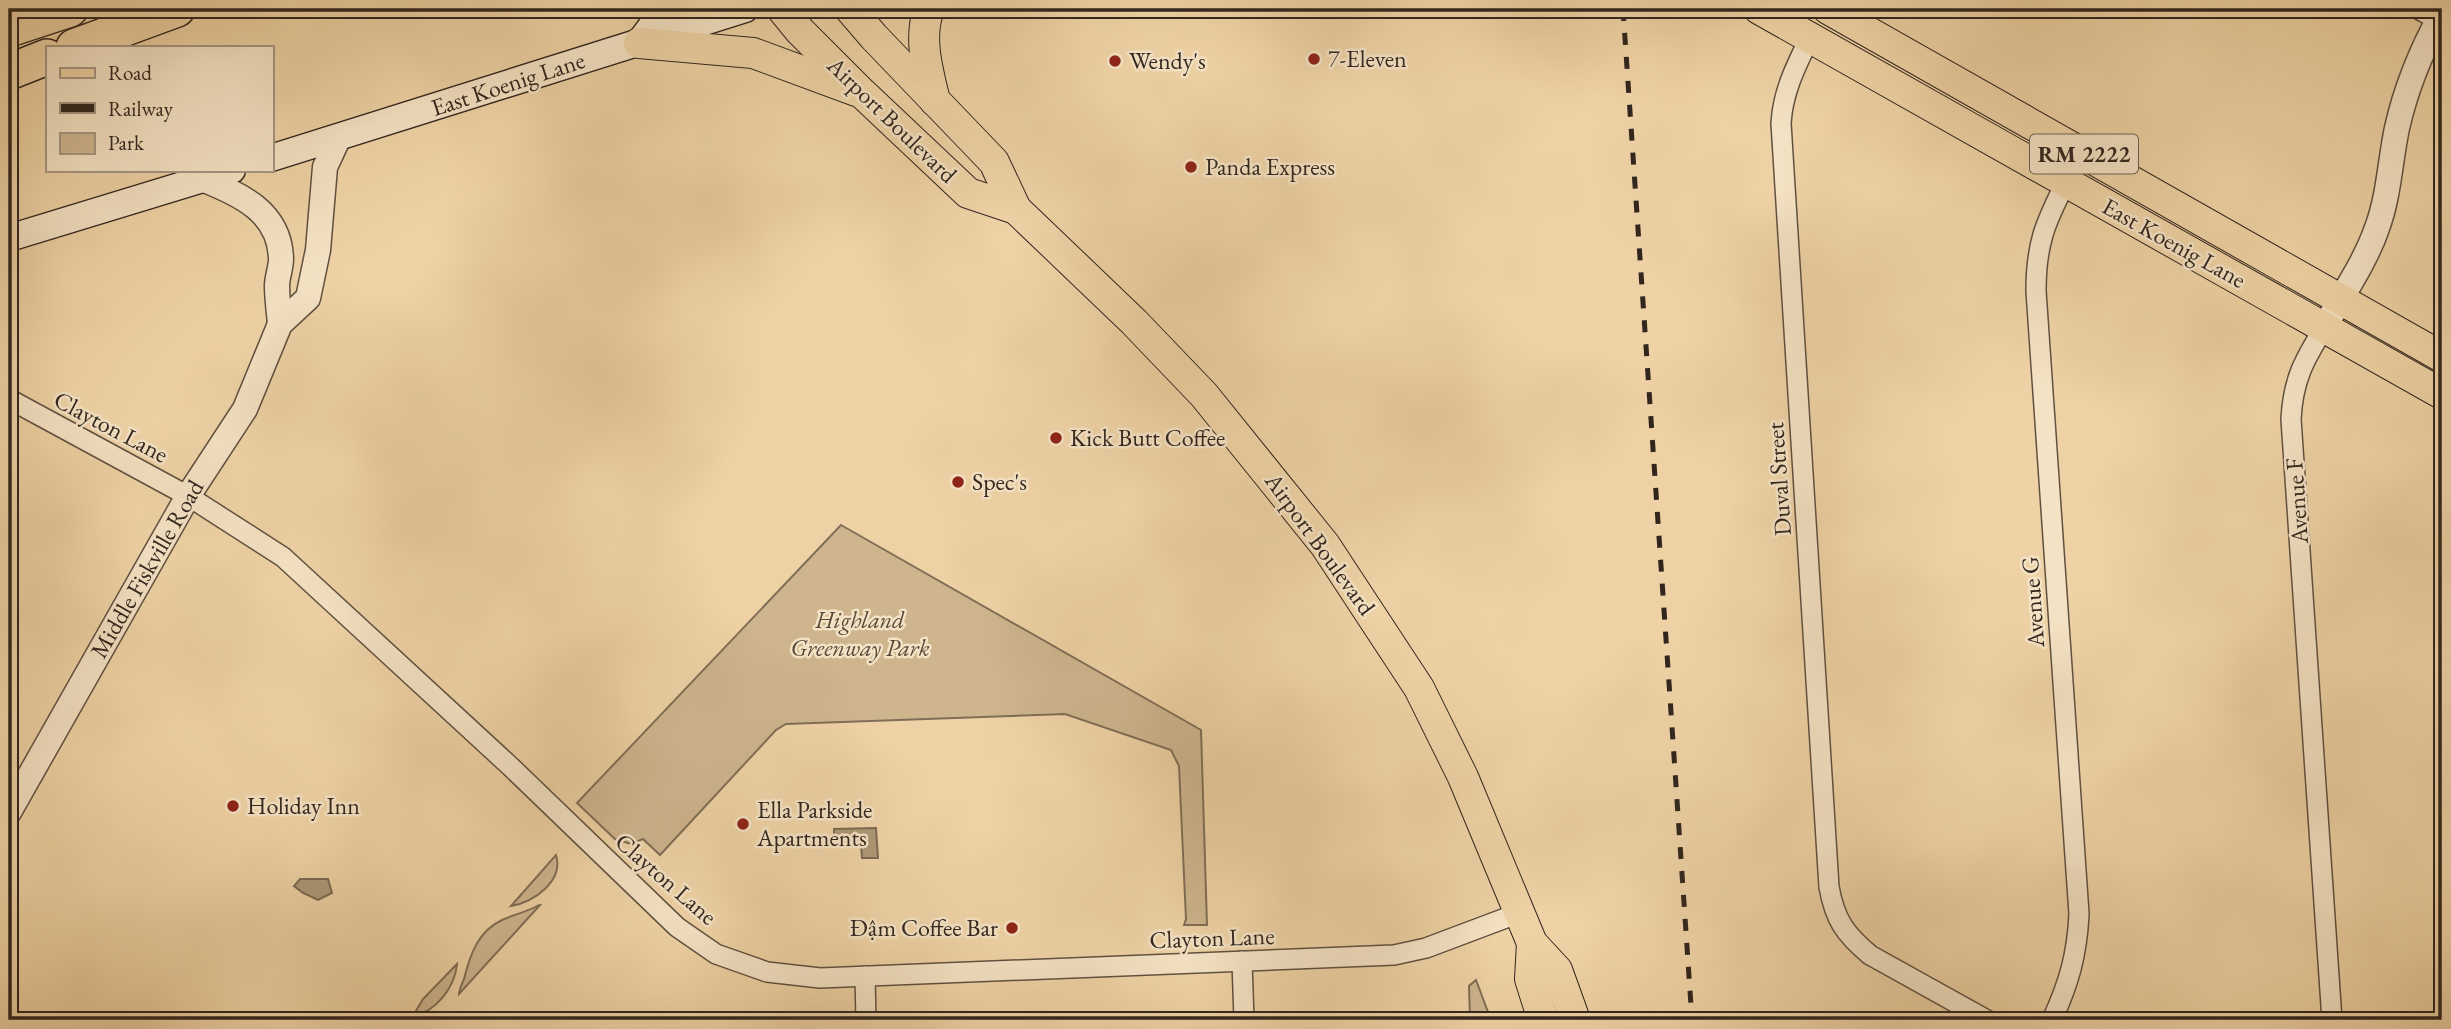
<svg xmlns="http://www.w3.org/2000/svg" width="2451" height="1029" font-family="'EB Garamond',serif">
  <rect width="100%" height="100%" fill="#eed2a5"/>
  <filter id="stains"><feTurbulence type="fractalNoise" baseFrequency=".00286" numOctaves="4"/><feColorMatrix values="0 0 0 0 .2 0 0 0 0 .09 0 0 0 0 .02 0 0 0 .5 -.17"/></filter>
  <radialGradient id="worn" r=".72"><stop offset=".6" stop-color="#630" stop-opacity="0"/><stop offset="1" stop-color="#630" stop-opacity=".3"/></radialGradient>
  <g fill="#ceb58e" stroke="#806e56" stroke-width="2">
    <path d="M841 525 1201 730 1207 925H1184L1186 919 1179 766 1171 750 1065 714 786 724 776 730 660 855 643 839 631 844 615 839 577 803Z"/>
    <path d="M556 855C564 881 534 902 511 906Z"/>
    <path d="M539 905H540L459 994C459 990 462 984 464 979 470 955 478 931 502 920 515 914 527 912 539 905Z"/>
    <path d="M457 964C455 987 436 1012 413 1016L423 999Z"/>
    <path d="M1476 980 1491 1020H1470L1469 986Z"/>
  </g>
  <g fill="#ae9877" stroke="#7c6a53" stroke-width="2">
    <path d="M876 828 878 858H862L861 846 864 845V841L834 842V829Z"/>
    <path d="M300 879H328L332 893 318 900 303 893 294 886Z"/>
  </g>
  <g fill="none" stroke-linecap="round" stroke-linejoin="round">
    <defs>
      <g id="minor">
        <path d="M2418 9 2442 22"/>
        <path d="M1810 37C1796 66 1783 91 1781 123L1829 887C1835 920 1845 934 1870 955L1987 1020"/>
        <path d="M2324 328C2304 360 2293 380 2291 419L2332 1020"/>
        <path d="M9 399 188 496 283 557 511 767 677 927 716 954 767 972 820 978 1394 955 1426 948 1519 913"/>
        <path d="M1242 961 1244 1020"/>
        <path d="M865 976 866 1020"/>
        <path d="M2052 1020C2069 983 2077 955 2079 914L2036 291C2036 244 2045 223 2066 182"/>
      </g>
      <g id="tertiary">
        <path d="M202 179C240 194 280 212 281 259 281 268 277 277 277 286 277 298 279 312 280 324"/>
        <path d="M2324 328C2342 295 2365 263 2377 228 2389 196 2390 161 2397 128 2406 88 2422 49 2442 13"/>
        <path d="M9 812 188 496 245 409 280 324 308 298 318 250 325 167 339 137"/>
      </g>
      <g id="secondary">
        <path d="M639 43 664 9"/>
        <path d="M271 158 745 9"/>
        <path d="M9 238 232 170"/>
      </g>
      <g id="primary">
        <path d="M782 9 800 31 862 93 968 193 1016 209"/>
        <path d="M850 9 874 37 994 162 1016 209 1134 322 1204 395 1325 545 1419 688 1463 777 1532 943 1557 970 1575 1020"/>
        <path d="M929 9C918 38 928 71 935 101"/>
        <path d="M1759 9 2442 394"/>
        <path d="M1828 9 2442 357"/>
        <path d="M639 43 753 53 856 91"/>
        <path d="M1532 943 1530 979 1543 1020"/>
      </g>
      <g id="motorway">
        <path d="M9 29 70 9"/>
        <path d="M74 47 177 9"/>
        <path d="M9 72 47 57"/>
      </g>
    </defs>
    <use href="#minor" stroke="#605140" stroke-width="22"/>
    <use href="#tertiary" stroke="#605140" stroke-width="27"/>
    <use href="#secondary" stroke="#31261e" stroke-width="29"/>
    <use href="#primary" stroke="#31261e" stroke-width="32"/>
    <use href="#motorway" stroke="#31261e" stroke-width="38"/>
    <use href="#minor" stroke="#f4e2c4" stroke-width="19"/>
    <use href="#tertiary" stroke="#f4e2c4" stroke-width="24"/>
    <use href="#secondary" stroke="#f4e2c4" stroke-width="26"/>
    <use href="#primary" stroke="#eed2a5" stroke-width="30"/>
    <use href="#motorway" stroke="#eed2a5" stroke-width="35"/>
    <path stroke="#31261e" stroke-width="5" stroke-dasharray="12 12" stroke-linecap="butt" d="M1623 9 1692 1020"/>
  </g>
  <g fill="#8f2418" stroke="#f4e2c4" stroke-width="2.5">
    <circle cx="1314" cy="59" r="7"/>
    <circle cx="1115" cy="61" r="7"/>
    <circle cx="1191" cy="167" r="7"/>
    <circle cx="1056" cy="438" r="7"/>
    <circle cx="958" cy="482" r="7"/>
    <circle cx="233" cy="806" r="7"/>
    <circle cx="743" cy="824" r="7"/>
    <circle cx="1012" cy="928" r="7"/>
  </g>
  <g text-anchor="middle" stroke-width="5" stroke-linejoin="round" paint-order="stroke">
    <rect fill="#f4e2c4" stroke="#6c5e50" stroke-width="2" x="2030" y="134.5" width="108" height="39" rx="5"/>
    <g font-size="23" font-weight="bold" fill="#31261e">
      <text x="2084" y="162">RM 2222</text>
    </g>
    <g font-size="24" fill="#31261e" stroke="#f4e2c4" text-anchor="start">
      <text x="1328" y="67">7-Eleven</text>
      <text x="1129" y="69">Wendy's</text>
      <text x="1205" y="175">Panda Express</text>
      <text x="1070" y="446">Kick Butt Coffee</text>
      <text x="972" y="490">Spec's</text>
      <text x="247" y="814">Holiday Inn</text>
      <text x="757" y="818">Ella Parkside<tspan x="757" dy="28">Apartments</tspan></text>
      <text x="998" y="936" text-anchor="end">Đậm Coffee Bar</text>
    </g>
    <g font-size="24" fill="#31261e" stroke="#f4e2c4">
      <text transform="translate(508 84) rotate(-18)" y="8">East Koenig Lane</text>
      <text transform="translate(892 120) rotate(44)" y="8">Airport Boulevard</text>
      <text transform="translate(2174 243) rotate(29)" y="8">East Koenig Lane</text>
      <text transform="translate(111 427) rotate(28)" y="8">Clayton Lane</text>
      <text transform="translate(1779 479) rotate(-94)" y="8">Duval Street</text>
      <text transform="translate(2297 501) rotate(-94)" y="8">Avenue F</text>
      <text transform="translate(1320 544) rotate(54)" y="8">Airport Boulevard</text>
      <text transform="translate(147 569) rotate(-60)" y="8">Middle Fiskville Road</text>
      <text transform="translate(2033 602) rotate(-94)" y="8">Avenue G</text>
      <text transform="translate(666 879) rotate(41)" y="8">Clayton Lane</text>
      <text transform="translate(1212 938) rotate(-2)" y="8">Clayton Lane</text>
    </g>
    <g font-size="24" font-style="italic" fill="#584a3a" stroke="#f4e2c4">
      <text x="860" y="628">Highland<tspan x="860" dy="28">Greenway Park</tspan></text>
    </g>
  </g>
  <rect width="2451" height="1029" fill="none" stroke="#eed2a5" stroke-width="35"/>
  <rect x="10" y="10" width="2430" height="1008" fill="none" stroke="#31261e" stroke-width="3.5"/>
  <rect x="18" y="18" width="2416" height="994" fill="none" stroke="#31261e" stroke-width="2"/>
  <rect x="46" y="46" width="228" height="126" fill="#f4e2c4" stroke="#a69782" stroke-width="2"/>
  <rect x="60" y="68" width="35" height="10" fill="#eed2a5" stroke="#a69782" stroke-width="2"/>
  <text x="108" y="80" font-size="21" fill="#31261e">Road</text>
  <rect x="60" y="103" width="35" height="10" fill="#31261e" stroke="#a69782" stroke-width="2"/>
  <text x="108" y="116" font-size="21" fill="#31261e">Railway</text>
  <rect x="60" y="133" width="35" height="21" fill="#ceb58e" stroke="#a69782" stroke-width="2"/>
  <text x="108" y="150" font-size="21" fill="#31261e">Park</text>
  <rect width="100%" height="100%" filter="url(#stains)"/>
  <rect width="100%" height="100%" fill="url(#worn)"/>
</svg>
